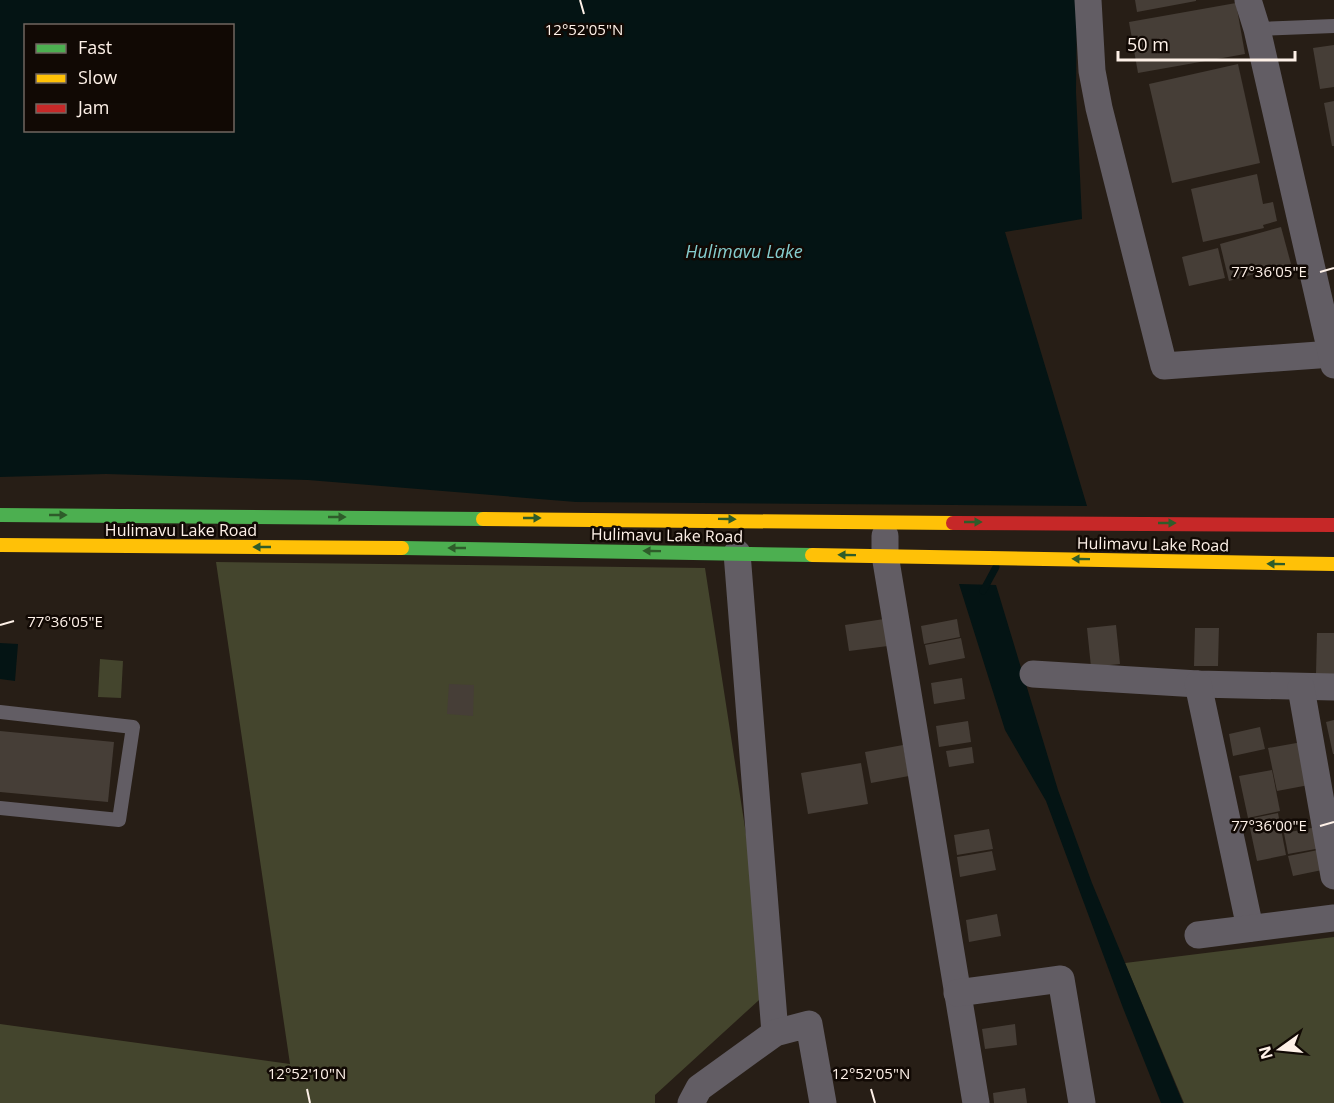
<svg xmlns="http://www.w3.org/2000/svg" width="1334" height="1103" font-family="'Open Sans',sans-serif">
  <rect width="100%" height="100%" fill="#271e16"/>
  <g fill="#44452d">
    <path d="M216 562 705 568 770 990 655 1095V1103H0V1024L290 1064Z"/>
    <path d="M100 659 123 661 121 698 98 697Z"/>
    <path d="M1334 937V1103H1184L1125 963Z"/>
  </g>
  <g fill="#041414" fill-rule="evenodd">
    <path d="M0 0H1077L1076 92 1082 219 1005 232 1087 506 576 502 308 480 106 474 0 477ZM26 26H232V130H26Z"/>
    <path d="M959 584 996 585 1058 790 1092 883 1183 1103H1161L1123 1008 1046 801 1005 730Z"/>
    <path d="M0 643 18 644 15 681 0 679Z"/>
  </g>
  <g fill="none" stroke-linecap="round" stroke-linejoin="round">
    <path stroke="#041414" stroke-width="7" d="M983 591 996 567"/>
  </g>
  <g fill="#463e37">
    <path d="M1135 0H1196V1L1137 12Z"/>
    <path d="M1236 3 1245 54 1138 73 1129 22Z"/>
    <path d="M1334 45V87L1320 89 1313 48Z"/>
    <path d="M1238 64 1260 163 1172 183 1149 84Z"/>
    <path d="M1334 101V146H1332L1324 103Z"/>
    <path d="M1257 174 1263 204 1273 202 1277 221 1263 225 1264 228 1203 242 1191 189Z"/>
    <path d="M1281 227 1291 264 1229 281 1220 244Z"/>
    <path d="M1218 248 1225 278 1189 286 1182 257Z"/>
    <path d="M884 619 888 646 849 651 845 625Z"/>
    <path d="M957 619 960 637 924 644 921 626Z"/>
    <path d="M1116 625 1120 664 1091 667 1087 628Z"/>
    <path d="M1195 628H1219L1218 666H1194Z"/>
    <path d="M1317 633H1334V675L1316 674Z"/>
    <path d="M961 638 965 658 929 665 925 645Z"/>
    <path d="M962 678 965 699 934 704 931 683Z"/>
    <path d="M449 684 474 685 473 716 447 714Z"/>
    <path d="M1334 720V754H1333L1326 722Z"/>
    <path d="M968 721 971 742 939 747 936 726Z"/>
    <path d="M1260 727 1265 749 1233 756 1229 734Z"/>
    <path d="M0 731 114 742 108 802 0 792Z"/>
    <path d="M1302 742 1309 785 1277 791 1268 748Z"/>
    <path d="M903 745 909 776 871 783 865 752Z"/>
    <path d="M972 747 974 763 949 767 946 751Z"/>
    <path d="M861 763 868 804 808 814 801 773Z"/>
    <path d="M1272 770 1280 811 1248 818 1239 776Z"/>
    <path d="M1278 813 1286 855 1257 861 1248 819Z"/>
    <path d="M1317 827 1321 848 1288 854 1284 833Z"/>
    <path d="M989 829 993 849 957 855 954 835Z"/>
    <path d="M1323 849 1327 869 1293 876 1288 856Z"/>
    <path d="M992 851 996 870 960 877 957 857Z"/>
    <path d="M997 914 1001 936 969 942 966 920Z"/>
    <path d="M1015 1024 1017 1045 985 1049 982 1029Z"/>
    <path d="M1025 1088 1027 1103H994L993 1093Z"/>
  </g>
  <g fill="none" stroke-linecap="round" stroke-linejoin="round">
    <g stroke="#625d64" stroke-width="14">
      <path d="M1257 29 1334 26"/>
      <path d="M0 712 133 727 119 820 0 808"/>
    </g>
    <g stroke="#625d64" stroke-width="27">
      <path d="M1088 0 1092 71 1099 108 1164 366 1332 354"/>
      <path d="M1248 0 1257 29 1334 365"/>
      <path d="M885 536V555L976 1103"/>
      <path d="M737 553 775 1033"/>
      <path d="M1033 674 1198 684 1334 687"/>
      <path d="M1198 684 1250 928"/>
      <path d="M1301 688 1334 876"/>
      <path d="M1198 935 1334 918"/>
      <path d="M957 993 1061 979 1082 1103"/>
      <path d="M691 1103 699 1088 775 1033 809 1024 823 1103"/>
    </g>
    <g stroke="#4caf50" stroke-width="14">
      <path d="M0 515 483 519"/>
      <path d="M402 548 812 555"/>
    </g>
    <g stroke="#ffc107" stroke-width="14">
      <path d="M483 519 953 523"/>
      <path d="M0 545 402 548"/>
      <path d="M812 555 1334 564"/>
    </g>
    <path stroke="#c62828" stroke-width="14" d="M953 523 1334 525"/>
  </g>
  <defs><path id="oneway-solid" d="M-6-.8H1V-3.2L6.5 0L1 3.2V.8H-6Z" transform="scale(1.5)"/></defs>
  <g fill="#2e5c2a">
    <use href="#oneway-solid" transform="translate(58 515)"/>
    <use href="#oneway-solid" transform="translate(337 517)"/>
    <use href="#oneway-solid" transform="translate(532 518)"/>
    <use href="#oneway-solid" transform="translate(727 519) rotate(1)"/>
    <use href="#oneway-solid" transform="translate(973 522)"/>
    <use href="#oneway-solid" transform="translate(1167 523)"/>
    <use href="#oneway-solid" transform="translate(262 547) rotate(-180)"/>
    <use href="#oneway-solid" transform="translate(457 548) rotate(-180)"/>
    <use href="#oneway-solid" transform="translate(652 551) rotate(-179)"/>
    <use href="#oneway-solid" transform="translate(847 555) rotate(-179)"/>
    <use href="#oneway-solid" transform="translate(1081 559) rotate(-179)"/>
    <use href="#oneway-solid" transform="translate(1276 564) rotate(-179)"/>
  </g>
  <path fill="none" stroke="#fef1e8" stroke-width="2" d="M580 0 584 14M1320 272 1334 268M0 625 14 621M1320 826 1334 822M307 1089 310 1103M871 1089 875 1103"/>
  <g text-anchor="middle" stroke-width="5" stroke-linejoin="round" paint-order="stroke">
    <g font-size="16" fill="#fef1e8" stroke="#110904">
      <text x="181" y="536">Hulimavu Lake Road</text>
      <text transform="translate(667 535) rotate(1)" y="6">Hulimavu Lake Road</text>
      <text transform="translate(1153 544) rotate(1)" y="6">Hulimavu Lake Road</text>
    </g>
    <g font-size="18" font-style="italic" fill="#86cecf" stroke="#110904">
      <text x="744" y="258">Hulimavu Lake</text>
    </g>
  </g>
  <g font-size="15" text-anchor="middle" fill="#fef1e8" stroke="#110904" stroke-width="5" stroke-linejoin="round" paint-order="stroke">
    <text x="584" y="35">12°52'05"N</text>
    <text x="1269" y="277">77°36'05"E</text>
    <text x="65" y="627">77°36'05"E</text>
    <text x="1269" y="831">77°36'00"E</text>
    <text x="307" y="1079">12°52'10"N</text>
    <text x="871" y="1079">12°52'05"N</text>
  </g>
  <rect x="24" y="24" width="210" height="108" fill="#110904" stroke="#70665f" stroke-width="1.5"/>
  <rect x="36" y="44" width="30" height="9" fill="#4caf50" stroke="#70665f" stroke-width="1.5"/>
  <text x="78" y="54" font-size="18" fill="#fef1e8">Fast</text>
  <rect x="36" y="74" width="30" height="9" fill="#ffc107" stroke="#70665f" stroke-width="1.5"/>
  <text x="78" y="84" font-size="18" fill="#fef1e8">Slow</text>
  <rect x="36" y="104" width="30" height="9" fill="#c62828" stroke="#70665f" stroke-width="1.5"/>
  <text x="78" y="114" font-size="18" fill="#fef1e8">Jam</text>
  <g transform="translate(1280 1049) rotate(255)" stroke="#110904" stroke-width="4.5" paint-order="stroke">
  <path d="M0-4.5L10 22L0 15L-10 22Z" fill="#fef1e8"/>
  <text y="-9" font-size="16" font-weight="bold" text-anchor="middle" fill="#fef1e8">N</text>
  </g>
  <path d="M1118 51v9h177v-9" fill="none" stroke="#fef1e8" stroke-width="3"/>
  <text x="1127" y="51" font-size="18" fill="#fef1e8" stroke="#110904" stroke-width="4.5" paint-order="stroke">50 m</text>
</svg>
